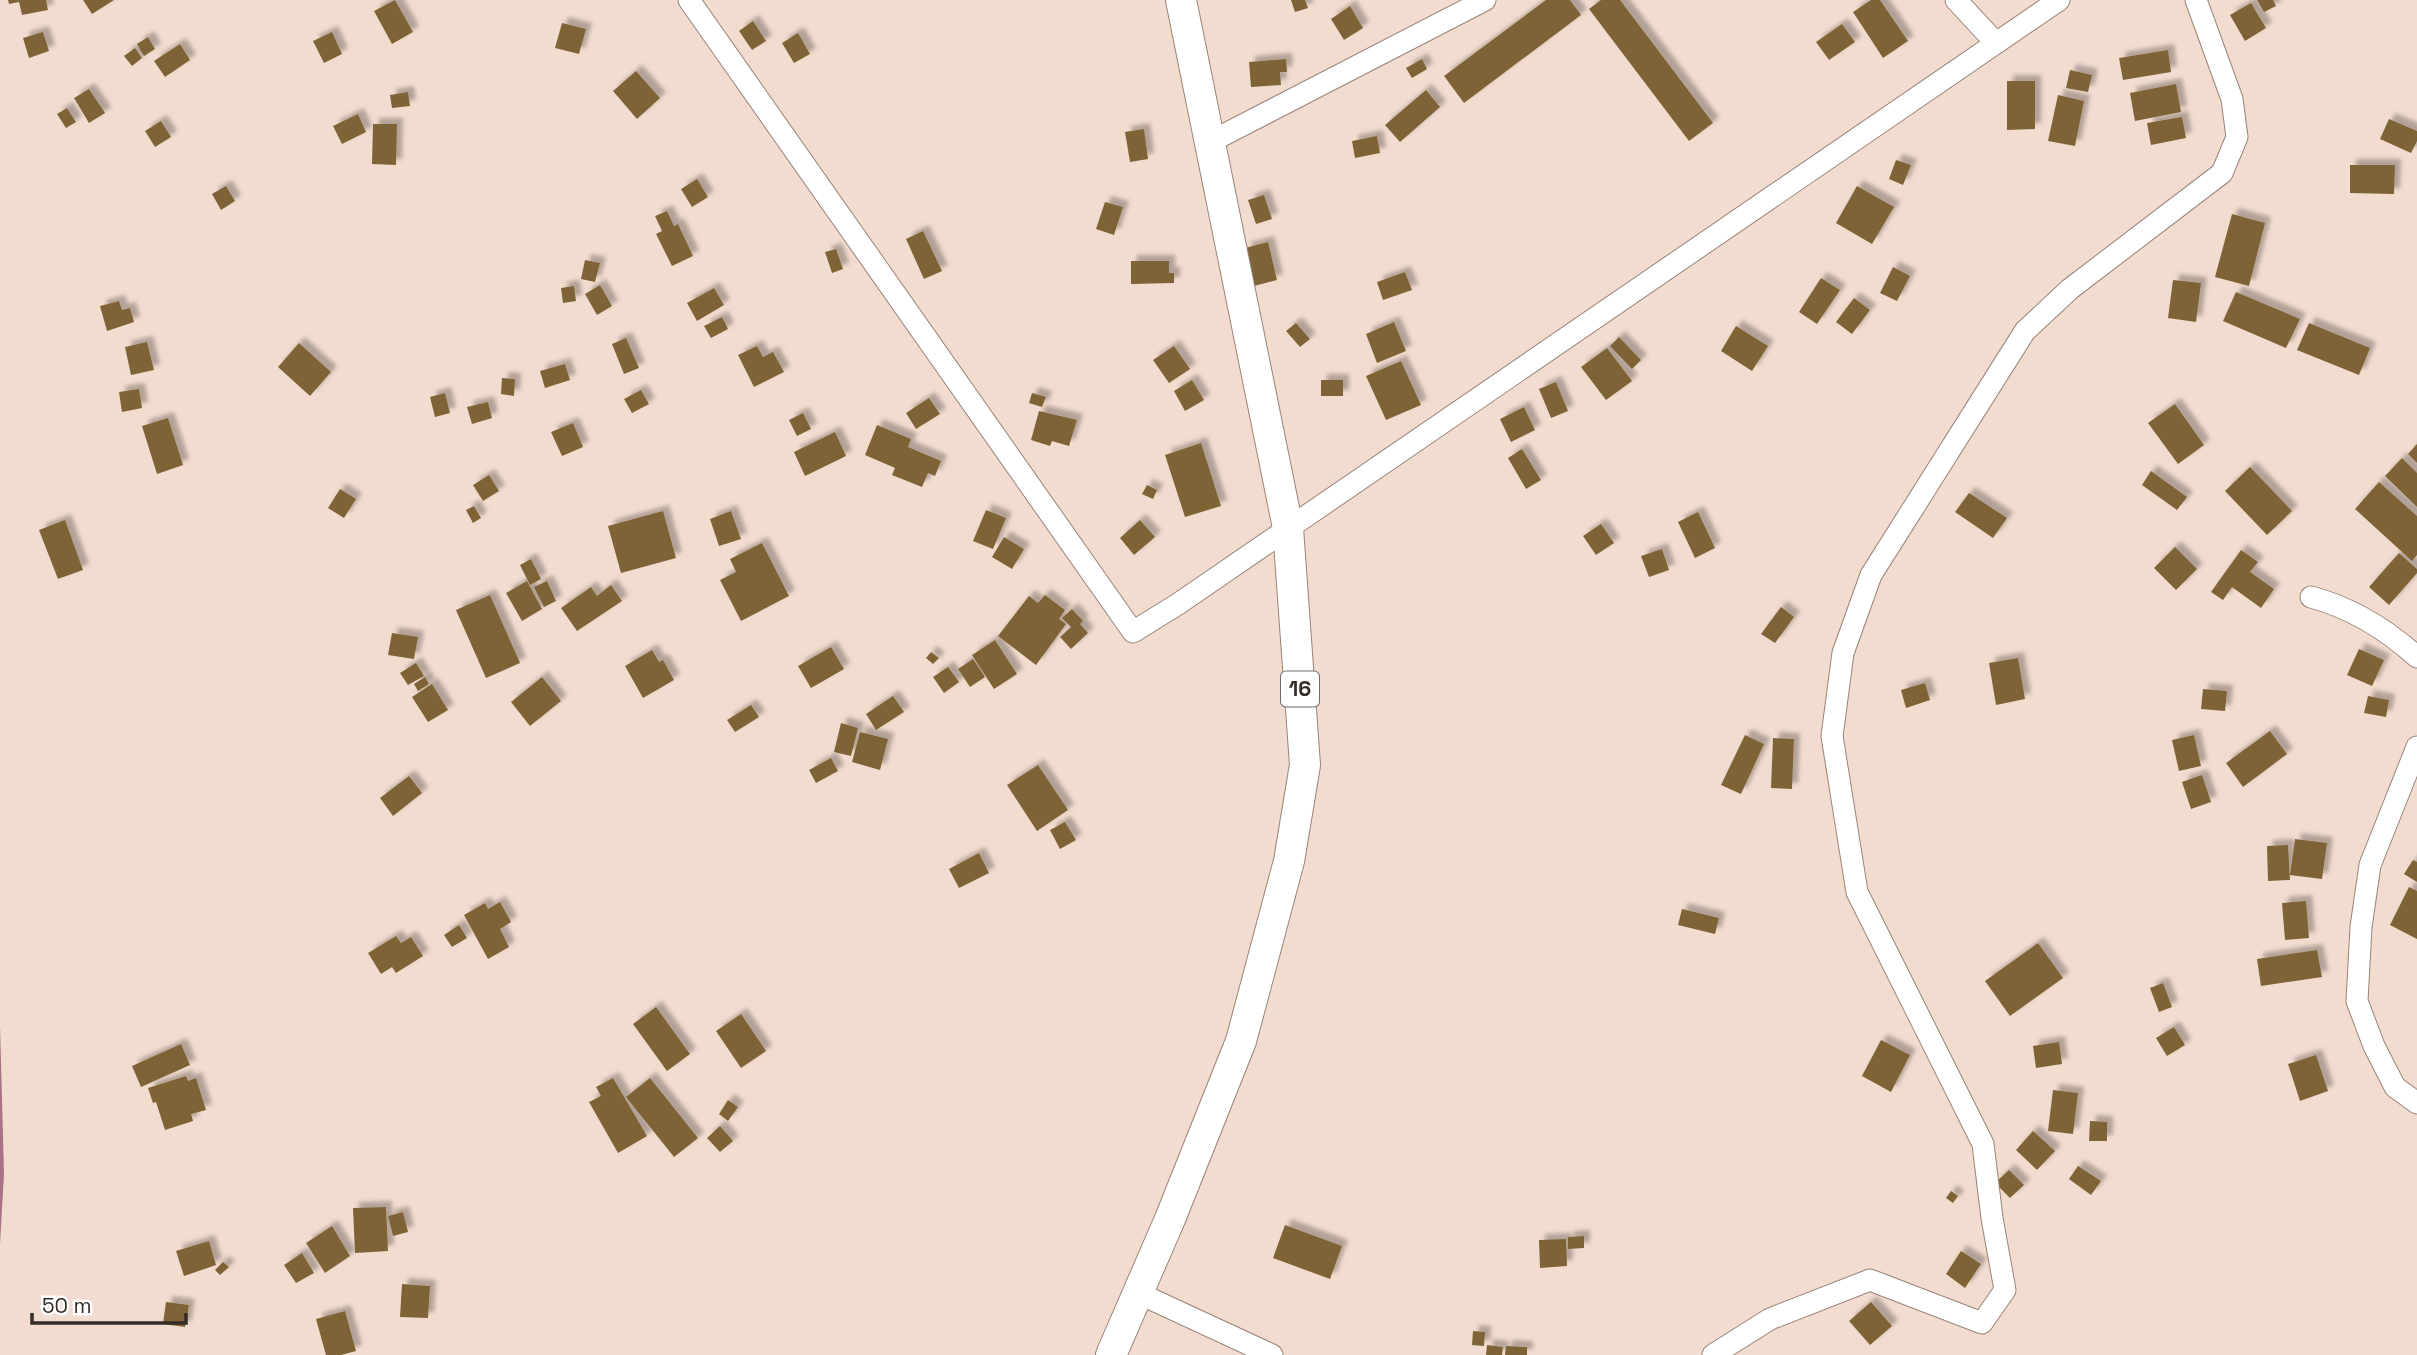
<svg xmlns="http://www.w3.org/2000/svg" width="2417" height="1355" font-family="'Space Grotesk',sans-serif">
  <defs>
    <pattern id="water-ripples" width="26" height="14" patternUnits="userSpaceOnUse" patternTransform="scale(1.75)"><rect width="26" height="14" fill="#a97285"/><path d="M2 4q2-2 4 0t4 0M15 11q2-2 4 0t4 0" fill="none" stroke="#8a5e6d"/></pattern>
    <filter id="shadow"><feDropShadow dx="6" dy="-6" stdDeviation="2" flood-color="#0004"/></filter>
  </defs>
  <rect width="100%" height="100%" fill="#f2dccf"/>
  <path fill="url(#water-ripples)" d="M0 1025 4 1174 0 1244Z"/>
  <g fill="#7d6434" filter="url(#shadow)">
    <path d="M8 0H46L48 10 22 15 19 2 9 4Z"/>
    <path d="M83 0H114L92 14Z"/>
    <path d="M395 0 413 32 392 44 374 11Z"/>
    <path d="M1291 0H1305L1308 8 1295 12Z"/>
    <path d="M1546 0H1570L1581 15 1464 103 1444 76Z"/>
    <path d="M1601 0H1620L1713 123 1689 141 1589 9Z"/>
    <path d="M1871 0H1880L1908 41 1883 58 1853 12Z"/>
    <path d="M2257 0H2273L2276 6 2264 12Z"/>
    <path d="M2251 3 2266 28 2245 41 2230 15Z"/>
    <path d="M1350 6 1363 28 1344 40 1331 19Z"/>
    <path d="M753 21 766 41 752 50 739 31Z"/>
    <path d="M562 23 586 29 579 54 555 48Z"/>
    <path d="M1842 24 1855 42 1829 60 1816 42Z"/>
    <path d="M43 32 49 51 29 58 23 38Z"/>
    <path d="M332 32 342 54 324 63 313 41Z"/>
    <path d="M798 33 810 54 794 63 782 43Z"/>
    <path d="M148 37 155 49 144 56 137 44Z"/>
    <path d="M180 44 190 60 165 77 154 61Z"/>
    <path d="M135 48 142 58 132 66 124 56Z"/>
    <path d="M2168 50 2171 72 2123 80 2119 58Z"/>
    <path d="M1286 59 1287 72H1280L1281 85 1251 87 1249 62Z"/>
    <path d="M1422 59 1427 69 1412 78 1406 68Z"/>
    <path d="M2070 70 2092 75 2088 92 2066 88Z"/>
    <path d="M636 71 660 98 637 119 613 91Z"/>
    <path d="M2007 81H2035V129L2007 130Z"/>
    <path d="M2176 84 2181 112 2135 121 2130 93Z"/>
    <path d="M89 89 105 113 89 123 74 98Z"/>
    <path d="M1426 90 1440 107 1400 142 1385 125Z"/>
    <path d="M408 92 410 106 392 108 390 95Z"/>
    <path d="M2058 95 2084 101 2075 146 2048 141Z"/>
    <path d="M67 108 76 122 66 128 57 114Z"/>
    <path d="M358 114 366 132 342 144 333 126Z"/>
    <path d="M2182 117 2186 138 2151 145 2147 123Z"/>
    <path d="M2389 119 2417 131V141L2411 153 2380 139Z"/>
    <path d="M161 121 171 137 155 147 145 131Z"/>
    <path d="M373 124H397L396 165 372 164Z"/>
    <path d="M1144 129 1148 159 1130 162 1125 132Z"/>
    <path d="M1377 136 1380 153 1355 158 1352 141Z"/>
    <path d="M1896 160 1911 165 1903 185 1889 179Z"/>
    <path d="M2350 165H2395L2394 194 2350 193Z"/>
    <path d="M697 179 708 197 692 207 681 189Z"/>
    <path d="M226 186 235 201 221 210 212 194Z"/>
    <path d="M1857 186 1894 207 1872 244 1836 223Z"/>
    <path d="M1264 195 1272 219 1256 224 1248 200Z"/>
    <path d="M1105 202 1123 207 1114 235 1096 229Z"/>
    <path d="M667 211 674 226 678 224 693 256 672 266 656 234 662 231 655 216Z"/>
    <path d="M2232 214 2265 223 2249 286 2215 277Z"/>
    <path d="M923 231 942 271 924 279 906 239Z"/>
    <path d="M1268 242 1277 280 1254 286 1245 248Z"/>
    <path d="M836 249 843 269 832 273 825 252Z"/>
    <path d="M585 260 600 263 595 282 581 279Z"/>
    <path d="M1131 261H1169V273H1174V283L1131 284Z"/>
    <path d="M1893 267 1910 276 1897 301 1880 293Z"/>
    <path d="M1405 272 1412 290 1383 300 1377 282Z"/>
    <path d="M1821 278 1840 290 1817 324 1799 312Z"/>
    <path d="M2173 280 2201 283 2196 322 2168 318Z"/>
    <path d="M600 285 612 306 597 315 585 294Z"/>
    <path d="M574 286 576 301 563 303 561 288Z"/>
    <path d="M714 288 724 305 697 321 687 303Z"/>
    <path d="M2236 292 2300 319 2286 348 2223 321Z"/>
    <path d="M1854 298 1870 310 1852 334 1836 322Z"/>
    <path d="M119 301 122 310 130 308 134 322 107 331 100 306Z"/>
    <path d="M722 317 728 329 711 338 704 326Z"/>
    <path d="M1394 322 1406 351 1377 363 1366 334Z"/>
    <path d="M1296 323 1310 339 1300 347 1286 331Z"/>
    <path d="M2309 323 2370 348 2359 375 2297 350Z"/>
    <path d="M1736 326 1768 346 1752 371 1721 351Z"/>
    <path d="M1619 337 1641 360 1632 369 1610 346Z"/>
    <path d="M626 338 639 368 624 374 612 344Z"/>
    <path d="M147 342 154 370 131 375 125 347Z"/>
    <path d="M299 343 331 372 310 396 278 367Z"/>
    <path d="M757 346 763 357 773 352 784 372 754 387 738 355Z"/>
    <path d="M1174 346 1190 369 1169 383 1153 360Z"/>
    <path d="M1607 348 1632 381 1606 400 1581 367Z"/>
    <path d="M1401 361 1421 405 1386 420 1366 376Z"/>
    <path d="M565 364 570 380 545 388 540 371Z"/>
    <path d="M502 378 515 379 514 396 501 394Z"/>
    <path d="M1192 380 1204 400 1185 411 1174 391Z"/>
    <rect x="1321" y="380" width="22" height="16"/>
    <path d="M1556 382 1568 411 1551 418 1539 389Z"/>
    <path d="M139 389 142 408 122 412 119 392Z"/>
    <path d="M641 390 649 404 632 413 624 399Z"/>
    <path d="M445 393 450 413 435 417 430 397Z"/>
    <path d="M1032 393 1046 397 1042 407 1029 403Z"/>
    <path d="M929 398 940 414 916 429 906 413Z"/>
    <path d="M488 402 492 418 472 424 467 407Z"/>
    <path d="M2175 404 2204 445 2178 464 2148 423Z"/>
    <path d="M1524 407 1535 430 1511 442 1500 419Z"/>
    <path d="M1039 411 1077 420 1069 446 1052 441 1050 446 1031 440Z"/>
    <path d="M803 413 811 429 797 436 789 420Z"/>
    <path d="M168 418 183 465 157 474 142 426Z"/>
    <path d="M573 423 583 447 562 456 551 432Z"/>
    <path d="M877 425 911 439 908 447 941 461 935 476 928 473 922 487 892 475 895 468 865 455Z"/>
    <path d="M835 432 846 456 805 476 794 452Z"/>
    <path d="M1201 443 1221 506 1185 517 1165 455Z"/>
    <path d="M2417 444V463L2408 454Z"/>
    <path d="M1522 449 1541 480 1526 489 1508 458Z"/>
    <path d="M2402 458 2417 473V507L2385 476Z"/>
    <path d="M2250 467 2292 511 2267 535 2225 491Z"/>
    <path d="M2151 471 2187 497 2177 510 2142 485Z"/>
    <path d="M489 475 499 491 483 501 473 485Z"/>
    <path d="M2379 482 2417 516V555L2412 561 2355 509Z"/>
    <path d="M1147 485 1157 490 1153 499 1142 494Z"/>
    <path d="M340 489 356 499 344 518 328 508Z"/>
    <path d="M1969 493 2007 518 1993 538 1955 512Z"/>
    <path d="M474 506 481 518 473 523 466 510Z"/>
    <path d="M986 510 1006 518 993 549 973 541Z"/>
    <path d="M663 511 676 558 621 573 608 526Z"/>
    <path d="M731 511 741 539 719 546 710 519Z"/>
    <path d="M1698 512 1715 548 1695 558 1678 522Z"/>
    <path d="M65 520 83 570 58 579 39 530Z"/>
    <path d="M1140 520 1155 537 1134 555 1120 538Z"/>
    <path d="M1601 524 1614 543 1596 555 1583 536Z"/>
    <path d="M1004 537 1024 549 1012 569 992 557Z"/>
    <path d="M762 543 789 596 741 621 720 580 736 572 730 559Z"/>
    <path d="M2175 547 2197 569 2176 590 2154 568Z"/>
    <path d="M1662 549 1669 570 1649 577 1641 556Z"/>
    <path d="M2241 550 2258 562 2250 572 2274 589 2261 608 2232 587 2223 600 2211 592Z"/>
    <path d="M2399 553 2417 569V573L2389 605 2369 587Z"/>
    <path d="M531 559 541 579 530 585 520 565Z"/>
    <path d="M527 581 542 609 522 621 506 593Z"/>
    <path d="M547 581 556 601 544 607 534 587Z"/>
    <path d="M611 585 622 601 577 631 561 608 591 587 597 596Z"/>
    <path d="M490 595 520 663 486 678 456 610Z"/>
    <path d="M1045 595 1065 610 1059 619 1066 624 1036 665 998 636 1029 596 1038 603Z"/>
    <path d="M1781 607 1794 617 1775 643 1761 634Z"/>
    <path d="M1072 609 1083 621 1080 624 1088 633 1071 649 1060 637 1071 627 1062 618Z"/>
    <path d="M392 633 418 637 414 659 388 655Z"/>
    <path d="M995 640 1017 674 994 689 972 655Z"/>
    <path d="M831 647 844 669 811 688 798 666Z"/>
    <path d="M2359 649 2384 660 2372 686 2347 675Z"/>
    <path d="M652 650 659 662 663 660 674 680 643 698 625 666Z"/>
    <path d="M931 652 939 658 933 664 926 658Z"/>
    <path d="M2018 658 2025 699 1996 705 1989 663Z"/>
    <path d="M973 659 985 677 970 687 958 669Z"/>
    <path d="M416 663 424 676 408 685 400 673Z"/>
    <path d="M948 667 959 682 944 693 933 677Z"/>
    <path d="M425 677 429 684 418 691 414 684Z"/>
    <path d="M542 677 561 701 530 726 511 702Z"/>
    <path d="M1925 683 1930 700 1906 708 1901 690Z"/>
    <path d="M432 684 448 710 428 722 412 697Z"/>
    <path d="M2203 689 2227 691 2225 711 2201 709Z"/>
    <path d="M893 696 904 712 876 730 866 714Z"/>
    <path d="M2368 696 2389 700 2386 717 2364 713Z"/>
    <path d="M751 705 759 717 735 732 727 720Z"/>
    <path d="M841 723 858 728 851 756 834 752Z"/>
    <path d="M2270 731 2287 754 2243 787 2226 763Z"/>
    <path d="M860 732 888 739 880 770 852 762Z"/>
    <path d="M1745 735 1764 744 1741 794 1721 785Z"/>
    <path d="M2194 735 2201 766 2179 771 2172 740Z"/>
    <path d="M1773 738 1794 739 1792 789 1771 788Z"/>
    <path d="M831 758 838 771 816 783 809 770Z"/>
    <path d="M1038 765 1068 810 1037 831 1007 785Z"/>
    <path d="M2202 775 2211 802 2191 809 2182 782Z"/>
    <path d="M409 776 422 793 393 816 380 798Z"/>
    <path d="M1065 822 1076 840 1060 849 1050 830Z"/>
    <path d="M2295 839 2327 843 2322 879 2290 875Z"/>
    <path d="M2288 845 2290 880 2268 881 2267 846Z"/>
    <path d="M979 853 989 873 959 888 949 869Z"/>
    <path d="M2413 860 2417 862V882L2404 874Z"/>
    <path d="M2409 887 2417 891V939L2390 925Z"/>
    <path d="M2306 901 2309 938 2285 940 2282 903Z"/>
    <path d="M500 902 511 922 500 929 509 947 488 959 464 915 485 903 488 909Z"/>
    <path d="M1682 909 1719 918 1715 934 1678 925Z"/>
    <path d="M459 925 467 938 452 947 444 935Z"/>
    <path d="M396 936 401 943 411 937 423 956 396 973 392 967 381 974 368 953Z"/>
    <path d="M2038 943 2063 978 2010 1016 1985 981Z"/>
    <path d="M2317 950 2322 977 2261 986 2257 959Z"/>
    <path d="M2163 983 2172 1007 2159 1012 2150 988Z"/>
    <path d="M656 1007 690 1054 667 1071 633 1024Z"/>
    <path d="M741 1014 766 1051 741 1068 716 1031Z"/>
    <path d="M2174 1027 2185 1045 2167 1056 2156 1038Z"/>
    <path d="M1881 1040 1910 1055 1891 1092 1862 1076Z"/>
    <path d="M2059 1042 2062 1064 2036 1068 2033 1046Z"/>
    <path d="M181 1044 190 1065 141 1087 132 1066Z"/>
    <path d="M2316 1055 2328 1091 2300 1101 2288 1064Z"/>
    <path d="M186 1076 188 1081 196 1078 206 1110 191 1114 193 1121 165 1130 156 1102 153 1103 148 1088Z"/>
    <path d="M613 1078 647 1136 618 1153 589 1102 601 1096 596 1087Z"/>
    <path d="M650 1078 698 1138 674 1157 626 1097Z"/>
    <path d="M2053 1090 2078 1093 2073 1134 2048 1131Z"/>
    <path d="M728 1100 738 1107 728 1121 719 1114Z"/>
    <path d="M2090 1121 2107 1122V1141H2089Z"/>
    <path d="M720 1126 733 1141 720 1152 707 1138Z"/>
    <path d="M2033 1131 2055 1151 2037 1170 2016 1150Z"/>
    <path d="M2078 1166 2101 1181 2091 1195 2069 1179Z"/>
    <path d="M2009 1170 2024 1185 2010 1198 1995 1183Z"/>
    <path d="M1951 1191 1958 1196 1953 1203 1946 1198Z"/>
    <path d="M386 1207 388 1251 355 1253 353 1208Z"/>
    <path d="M403 1212 408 1232 393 1236 388 1216Z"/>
    <path d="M1285 1225 1342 1246 1330 1279 1273 1258Z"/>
    <path d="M332 1226 350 1256 325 1273 306 1243Z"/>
    <path d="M1584 1236V1248L1568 1249V1237Z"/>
    <path d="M1566 1239 1567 1266 1540 1268 1539 1240Z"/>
    <path d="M209 1241 216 1265 184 1276 176 1251Z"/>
    <path d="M1961 1251 1981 1264 1965 1288 1946 1274Z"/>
    <path d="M302 1253 314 1273 296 1283 284 1265Z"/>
    <path d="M223 1262 229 1267 220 1275 215 1270Z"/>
    <path d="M402 1284 430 1286 428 1318 400 1317Z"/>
    <path d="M166 1302 189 1305 185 1327 163 1324Z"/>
    <path d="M1871 1302 1892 1326 1870 1345 1849 1321Z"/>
    <path d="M345 1311 356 1351 341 1355H326L316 1319Z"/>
    <path d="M1473 1331 1485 1332 1484 1346 1472 1345Z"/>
    <path d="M1487 1345 1503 1347 1502 1355H1486Z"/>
    <path d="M1506 1346 1527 1347V1355H1505Z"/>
  </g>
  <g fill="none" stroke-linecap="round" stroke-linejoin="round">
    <defs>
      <g id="minor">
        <path d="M689 0 1133 632 1178 604 2059 0"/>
        <path d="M1956 0 1996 43"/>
        <path d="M1210 142 1485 0"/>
        <path d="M2311 597C2352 608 2386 629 2417 657"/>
        <path d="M2417 747 2370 865 2361 927 2357 1001 2374 1046 2395 1087 2417 1103"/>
        <path d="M1138 1293 1272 1355"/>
        <path d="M1713 1355 1770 1319 1870 1280 1982 1323 2005 1290 1992 1218 1983 1144 1857 892 1832 736 1843 653 1871 575 2025 331 2070 289 2222 173 2237 137 2232 99 2196 0"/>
      </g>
      <path id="highway" d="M1111 1355 1170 1219 1241 1041 1289 861 1305 765 1288 528 1181 0"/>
    </defs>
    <use href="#minor" stroke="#988478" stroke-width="23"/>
    <use href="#highway" stroke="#988478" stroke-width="32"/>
    <use href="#minor" stroke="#fff" stroke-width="21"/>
    <use href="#highway" stroke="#fff" stroke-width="30"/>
  </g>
  <g text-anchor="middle" stroke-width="7" stroke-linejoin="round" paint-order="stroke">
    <rect fill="#fff" stroke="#726b68" stroke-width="2" x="1281" y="671.5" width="38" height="35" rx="5"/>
    <g font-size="21" font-weight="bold" fill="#352c27">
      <text x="1300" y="696">16</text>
    </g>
  </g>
  <path d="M32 1313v10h154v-10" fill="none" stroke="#352c27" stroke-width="3.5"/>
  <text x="42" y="1313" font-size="21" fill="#352c27" stroke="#ffffff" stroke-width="5" paint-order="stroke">50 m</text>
</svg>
